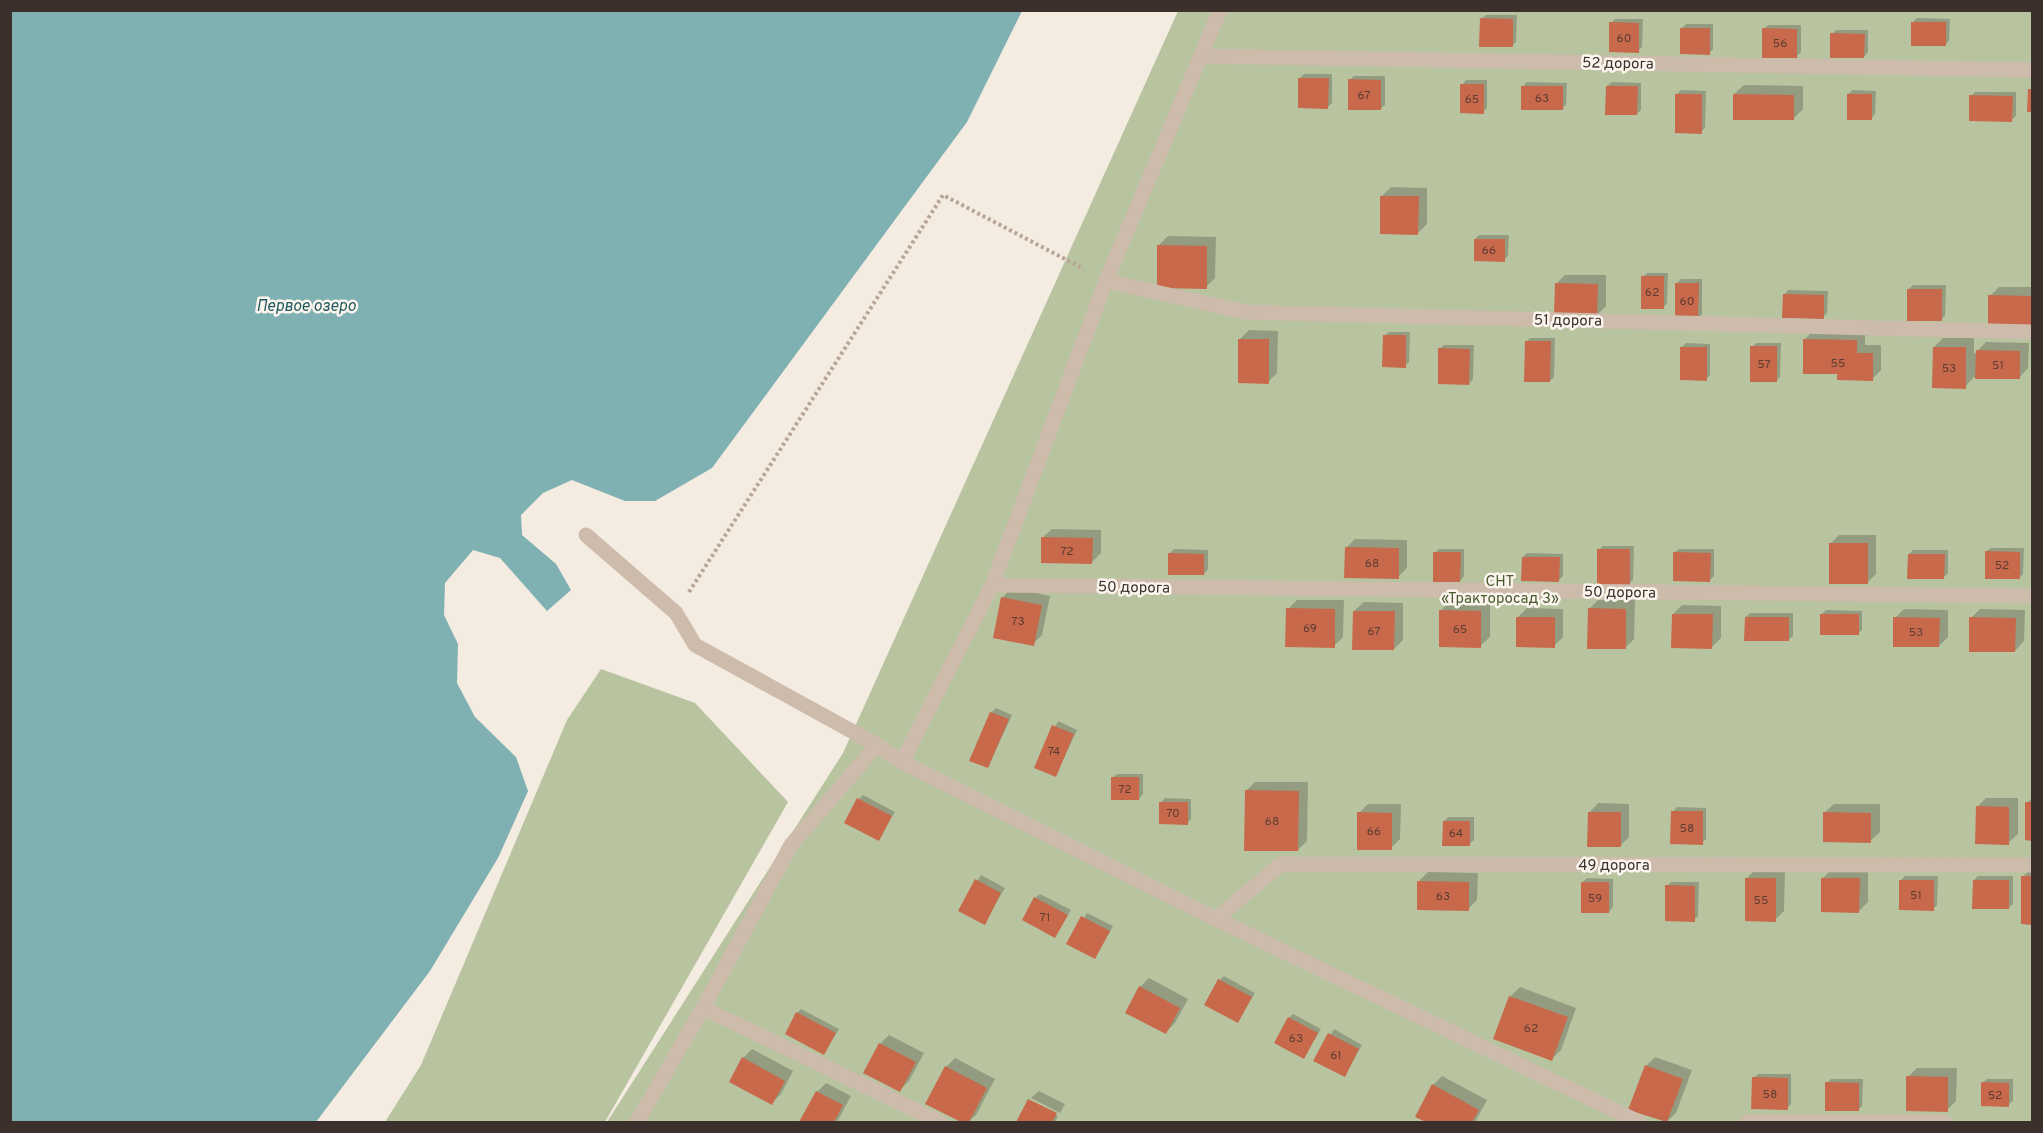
<svg xmlns="http://www.w3.org/2000/svg" width="2043" height="1133" font-family="Overpass,sans-serif">
  <rect width="100%" height="100%" fill="#f4ebe1"/>
  <g fill="#b8c4a0">
    <path d="M1178 11H2032V1122H607L843 753Z"/>
    <path d="M601 669 695 703 788 802 605 1122H385L421 1065 567 720Z"/>
  </g>
  <path fill="#7fb0b2" d="M10 11H1022L967 122 712 468 655 501H625L572 480 543 493 521 515 522 535 556 564 571 590 547 611 500 558 473 550 445 583 444 615 458 644 457 683 475 717 516 757 528 791 498 858 430 971 316 1122H11Z"/>
  <g fill="#0003">
    <path d="M1486 15H1517L1516 42 1512 46 1481 19Z"/>
    <path d="M1917 18 1950 19 1949 41 1945 45 1913 22Z"/>
    <path d="M1615 19H1643L1642 47 1638 51 1611 23Z"/>
    <path d="M1686 24H1713V49L1709 53 1682 28Z"/>
    <path d="M1768 25H1801V52L1796 57 1764 29Z"/>
    <path d="M1836 30H1868V52L1864 57 1832 34Z"/>
    <path d="M1304 74H1332V103L1328 107 1300 78Z"/>
    <path d="M1354 76H1385V105L1380 109 1350 80Z"/>
    <path d="M1466 80H1487V108L1483 112 1462 85Z"/>
    <path d="M1527 82 1567 83 1566 105 1562 109 1523 86Z"/>
    <path d="M1612 82 1641 83V110L1637 114 1607 86Z"/>
    <path d="M1744 85 1803 86V109L1793 119 1734 94Z"/>
    <path d="M1681 90 1706 91 1705 128 1701 132 1677 94Z"/>
    <path d="M1853 90 1876 91 1875 114 1871 119 1848 94Z"/>
    <path d="M1975 92H2016V116L2011 120 1971 96Z"/>
    <path d="M1391 187 1427 188V224L1418 233 1382 196Z"/>
    <path d="M1479 235H1509L1508 256 1504 260 1475 239Z"/>
    <path d="M1168 236 1216 237 1215 278 1206 287 1159 245Z"/>
    <path d="M1647 273H1668L1667 303 1663 308 1643 277Z"/>
    <path d="M1565 275H1606V306L1597 315 1556 284Z"/>
    <path d="M1681 279H1702V314L1698 318 1677 283Z"/>
    <path d="M1913 285H1946L1945 316 1941 320 1909 289Z"/>
    <path d="M1999 287H2032L2031 324 1990 296Z"/>
    <path d="M1788 290 1828 291 1827 313 1823 317 1784 295Z"/>
    <path d="M1249 330 1278 331 1277 373 1268 382 1240 339Z"/>
    <path d="M1814 330 1865 331V345H1881V370L1872 379 1838 373 1805 339Z"/>
    <path d="M1389 332H1410L1409 362 1405 366 1384 336Z"/>
    <path d="M1530 338H1555L1554 377 1550 381 1526 342Z"/>
    <path d="M1943 338H1974V354L1986 342 2029 343 2028 368 2019 378 1974 377 1965 387 1934 347Z"/>
    <path d="M1686 343 1710 344V375L1706 379 1682 347Z"/>
    <path d="M1756 343H1781L1780 377 1776 381 1752 347Z"/>
    <path d="M1444 345H1474L1473 379 1469 384 1439 349Z"/>
    <path d="M1052 529 1101 530V553L1092 562 1042 538Z"/>
    <path d="M1839 535H1876V574L1867 583 1830 544Z"/>
    <path d="M1355 539 1407 540V568L1398 577 1346 548Z"/>
    <path d="M1603 546H1634L1633 580 1629 584 1599 550Z"/>
    <path d="M1991 548H2024L2023 574 2019 578 1986 552Z"/>
    <path d="M1174 549 1208 550V569L1204 574 1169 554Z"/>
    <path d="M1439 549H1464V576L1460 581 1435 553Z"/>
    <path d="M1679 549H1714V576L1710 580 1674 553Z"/>
    <path d="M1913 550H1948V573L1944 577 1909 554Z"/>
    <path d="M1527 553 1563 554V576L1559 580 1523 557Z"/>
    <path d="M1012 588 1050 596 1042 635 1033 644 1003 597Z"/>
    <path d="M1297 600H1344L1343 637 1334 646 1288 609Z"/>
    <path d="M1598 600H1635L1634 639 1625 648 1589 609Z"/>
    <path d="M1364 602 1403 603V640L1394 649 1354 611Z"/>
    <path d="M1450 602H1490V637L1480 646 1440 611Z"/>
    <path d="M1682 605 1721 606V638L1712 647 1673 614Z"/>
    <path d="M1527 608 1563 609V637L1554 646 1518 617Z"/>
    <path d="M1904 609 1948 610V637L1939 646 1895 618Z"/>
    <path d="M1980 609 2025 610 2024 641 2015 651 1971 618Z"/>
    <path d="M1826 610 1862 611V630L1858 634 1822 614Z"/>
    <path d="M1750 613H1793V636L1788 640 1746 617Z"/>
    <path d="M996 708 1012 715 988 767 991 713Z"/>
    <path d="M1058 721 1077 730 1056 775 1036 767Z"/>
    <path d="M1117 774H1143V794L1139 799 1112 778Z"/>
    <path d="M1255 782H1308L1307 841 1298 850 1246 791Z"/>
    <path d="M863 795 895 812 878 839 859 799Z"/>
    <path d="M1165 798 1191 799V819L1187 823 1161 802Z"/>
    <path d="M1986 798H2018V834L2008 843 1977 807Z"/>
    <path d="M2031 799 2032 839H2026L2027 803Z"/>
    <path d="M1598 803 1629 804V837L1620 846 1589 813Z"/>
    <path d="M1368 804H1401L1400 839 1391 848 1359 813Z"/>
    <path d="M1834 804H1880V832L1870 841 1824 813Z"/>
    <path d="M1677 807 1706 808V839L1702 843 1673 812Z"/>
    <path d="M1448 817H1474V840L1469 844 1444 821Z"/>
    <path d="M2032 867V923H2022L2023 877Z"/>
    <path d="M1756 869 1785 870 1784 911 1775 920 1747 878Z"/>
    <path d="M1832 869 1868 870V902L1859 911 1823 878Z"/>
    <path d="M1428 872 1478 873 1477 900 1468 909 1419 881Z"/>
    <path d="M981 875 1005 888 984 923 960 910Z"/>
    <path d="M1905 876H1938L1937 905 1933 909 1901 880Z"/>
    <path d="M1978 876H2013V904L2008 908 1974 880Z"/>
    <path d="M1587 878 1613 879V907L1609 912 1582 883Z"/>
    <path d="M1671 882H1699L1698 916 1694 920 1667 886Z"/>
    <path d="M1040 894 1071 910 1055 936 1035 898Z"/>
    <path d="M1087 913 1113 926 1095 958 1068 944Z"/>
    <path d="M1224 976 1255 993 1238 1021 1220 980Z"/>
    <path d="M1149 978 1188 999 1175 1023 1166 1032 1140 987Z"/>
    <path d="M1520 987 1576 1008 1561 1050 1552 1059 1495 1038 1511 996Z"/>
    <path d="M801 1009 839 1029 824 1053 797 1013Z"/>
    <path d="M1293 1014 1321 1029 1304 1057 1289 1018Z"/>
    <path d="M1334 1029 1362 1045 1344 1076 1316 1060Z"/>
    <path d="M889 1035 924 1053 909 1081 900 1090 880 1044Z"/>
    <path d="M752 1049 793 1071 781 1094 772 1103 743 1058Z"/>
    <path d="M1655 1057 1692 1070 1676 1113 1666 1122 1630 1109 1646 1066Z"/>
    <path d="M955 1058 995 1079 976 1115 968 1122 927 1103 946 1067Z"/>
    <path d="M1917 1068H1957L1956 1101 1947 1110 1908 1077Z"/>
    <path d="M1758 1074H1791V1104L1787 1108 1754 1078Z"/>
    <path d="M1442 1076 1487 1100 1475 1122H1429L1417 1116 1433 1085Z"/>
    <path d="M1831 1079H1863L1862 1106 1858 1110 1827 1083Z"/>
    <path d="M1987 1079H2013V1101L2008 1105 1982 1083Z"/>
    <path d="M826 1083 851 1096 837 1122H801L817 1092Z"/>
    <path d="M1039 1091 1065 1104 1060 1113 1031 1098Z"/>
    <path d="M1030 1099V1102L1058 1116 1055 1122H1017Z"/>
  </g>
  <g fill="#c8694b">
    <path d="M1480 18 1513 19V47H1479Z"/>
    <path d="M1609 22 1639 23V53L1609 52Z"/>
    <rect x="1911" y="22" width="35" height="24"/>
    <path d="M1680 28H1710V55L1680 54Z"/>
    <path d="M1762 28 1797 29V58H1762Z"/>
    <path d="M1830 33 1865 34 1864 58H1830Z"/>
    <path d="M1298 78H1329L1328 109 1298 108Z"/>
    <path d="M1348 79 1381 80V110H1348Z"/>
    <path d="M1460 84H1484V114L1460 113Z"/>
    <rect x="1521" y="86" width="42" height="24"/>
    <path d="M1606 86H1638L1637 115H1605Z"/>
    <path d="M2028 89H2032V112H2027Z"/>
    <path d="M1675 94H1702V134L1675 133Z"/>
    <path d="M1733 94 1794 95V120H1733Z"/>
    <rect x="1847" y="94" width="25" height="26"/>
    <path d="M1969 95 2013 96 2012 122 1969 121Z"/>
    <path d="M1380 196H1419L1418 235 1380 234Z"/>
    <path d="M1474 239H1505V262L1474 261Z"/>
    <path d="M1157 245 1207 246V289L1157 288Z"/>
    <rect x="1641" y="276" width="23" height="33"/>
    <path d="M1555 283 1598 284 1597 317 1554 316Z"/>
    <path d="M1675 283H1699L1698 320 1675 319Z"/>
    <rect x="1907" y="289" width="35" height="32"/>
    <path d="M1783 294 1824 295V319L1782 318Z"/>
    <path d="M1988 295 2031 296V325H1988Z"/>
    <path d="M1383 335H1406V368L1382 367Z"/>
    <path d="M1238 339H1269V384L1238 383Z"/>
    <path d="M1803 339 1857 340V353H1873V381L1837 380V374H1803Z"/>
    <path d="M1525 341H1551L1550 382H1524Z"/>
    <rect x="1750" y="346" width="27" height="36"/>
    <path d="M1680 347H1707V381L1680 380Z"/>
    <path d="M1933 347H1966V389L1932 388Z"/>
    <path d="M1438 348 1470 349 1469 385 1438 384Z"/>
    <path d="M1976 350 2020 351V379H1975Z"/>
    <path d="M1041 537 1093 538 1092 564 1041 563Z"/>
    <rect x="1829" y="543" width="39" height="41"/>
    <path d="M1345 547 1399 548V579L1344 578Z"/>
    <rect x="1597" y="549" width="33" height="36"/>
    <path d="M1985 551 2020 552V579H1985Z"/>
    <path d="M1433 552H1461L1460 582H1433Z"/>
    <path d="M1673 552 1711 553 1710 582 1673 581Z"/>
    <path d="M1168 553 1204 554V575H1168Z"/>
    <path d="M1908 554H1945L1944 579H1907Z"/>
    <path d="M1522 557H1560L1559 582 1521 581Z"/>
    <path d="M1001 597 1042 605 1034 646 993 638Z"/>
    <path d="M1286 608 1335 609V648L1285 647Z"/>
    <path d="M1588 608 1626 609V649H1587Z"/>
    <path d="M1439 610 1481 611V648L1439 647Z"/>
    <path d="M1353 611H1395L1394 650H1352Z"/>
    <path d="M1672 614H1713L1712 649 1671 648Z"/>
    <rect x="1820" y="614" width="39" height="21"/>
    <path d="M1516 617H1555V648L1516 647Z"/>
    <path d="M1745 617H1789V641H1744Z"/>
    <path d="M1893 617 1940 618 1939 647H1893Z"/>
    <path d="M1969 617 2016 618 2015 652H1969Z"/>
    <path d="M990 712 1009 719 988 768 969 761Z"/>
    <path d="M1052 725 1074 734 1056 777 1034 768Z"/>
    <rect x="1111" y="777" width="28" height="23"/>
    <path d="M1245 790 1299 791 1298 851H1244Z"/>
    <path d="M857 798 892 816 879 841 844 823Z"/>
    <path d="M1159 802H1188V825L1159 824Z"/>
    <path d="M2025 802H2032V841L2025 840Z"/>
    <path d="M1976 806 2009 807V845L1975 844Z"/>
    <path d="M1671 811H1703V845L1670 844Z"/>
    <path d="M1357 812 1392 813V850H1357Z"/>
    <path d="M1588 812H1621V847H1587Z"/>
    <path d="M1823 812 1871 813V843L1823 842Z"/>
    <path d="M1443 821H1470V846H1442Z"/>
    <path d="M2021 876H2032V925L2021 924Z"/>
    <path d="M1745 878H1776V922L1745 921Z"/>
    <path d="M1821 878H1860L1859 913 1821 912Z"/>
    <path d="M975 879 1001 893 985 925 958 911Z"/>
    <path d="M1899 880H1934V911L1899 910Z"/>
    <path d="M1973 880H2009V909H1972Z"/>
    <path d="M1417 881 1469 882V911L1417 910Z"/>
    <rect x="1581" y="882" width="28" height="31"/>
    <path d="M1665 885 1695 886V922L1665 921Z"/>
    <path d="M1034 897 1068 915 1055 938 1022 920Z"/>
    <path d="M1081 916 1110 931 1095 959 1066 944Z"/>
    <path d="M1218 979 1252 997 1238 1023 1204 1005Z"/>
    <path d="M1139 986 1180 1008 1166 1034 1125 1013Z"/>
    <path d="M1509 996 1568 1017 1552 1061 1493 1039Z"/>
    <path d="M796 1012 836 1033 824 1055 785 1034Z"/>
    <path d="M1288 1017 1318 1033 1304 1059 1274 1043Z"/>
    <path d="M1328 1033 1359 1049 1345 1077 1313 1061Z"/>
    <path d="M879 1043 916 1062 900 1092 863 1073Z"/>
    <path d="M742 1057 785 1081 772 1105 729 1082Z"/>
    <path d="M1645 1065 1683 1079 1667 1122 1628 1110Z"/>
    <path d="M945 1066 987 1088 969 1122H961L925 1104Z"/>
    <path d="M1906 1076 1948 1077V1112L1906 1111Z"/>
    <path d="M1752 1077 1788 1078V1110L1751 1109Z"/>
    <path d="M1825 1082 1859 1083V1111H1825Z"/>
    <path d="M1981 1082 2009 1083V1107L1981 1106Z"/>
    <path d="M1432 1084 1479 1110 1472 1122H1426L1415 1117Z"/>
    <path d="M816 1091 843 1105 834 1122H799Z"/>
    <path d="M1028 1099 1057 1113 1052 1122H1016Z"/>
  </g>
  <g fill="none" stroke-linecap="round" stroke-linejoin="round">
    <path stroke="#b9a596" stroke-width="4" stroke-dasharray="3 3" stroke-linecap="butt" d="M689 592 943 195 1084 269"/>
    <g stroke="#cdbbac" stroke-width="15">
      <path d="M586 535 676 613 695 645 877 745 902 762 992 585 1106 281 1220 10"/>
      <path d="M703 1008 940 1122"/>
      <path d="M637 1122 703 1008 791 845 877 745"/>
    </g>
    <g stroke="#cdbbac" stroke-width="15">
      <path d="M1203 56 2032 70"/>
      <path d="M1106 281 1245 312 2032 332"/>
      <path d="M992 585 2032 596"/>
      <path d="M902 762 1216 919 1639 1122"/>
      <path d="M1216 919 1281 864 2032 865"/>
      <path d="M1747 1122H1944"/>
    </g>
  </g>
  <g text-anchor="middle" stroke-width="5" stroke-linejoin="round" paint-order="stroke">
    <g font-size="12" fill="#5e3e33">
      <text x="1624" y="42">60</text>
      <text x="1780" y="47">56</text>
      <text x="1364" y="99">67</text>
      <text x="1542" y="102">63</text>
      <text x="1472" y="103">65</text>
      <text x="1489" y="254">66</text>
      <text x="1652" y="296">62</text>
      <text x="1687" y="305">60</text>
      <text x="1838" y="367">55</text>
      <text x="1764" y="368">57</text>
      <text x="1998" y="369">51</text>
      <text x="1949" y="372">53</text>
      <text x="1067" y="555">72</text>
      <text x="1372" y="567">68</text>
      <text x="2002" y="569">52</text>
      <text x="1018" y="625">73</text>
      <text x="1310" y="632">69</text>
      <text x="1460" y="633">65</text>
      <text x="1374" y="635">67</text>
      <text x="1916" y="636">53</text>
      <text x="1054" y="755">74</text>
      <text x="1125" y="793">72</text>
      <text x="1173" y="817">70</text>
      <text x="1272" y="825">68</text>
      <text x="1687" y="832">58</text>
      <text x="1374" y="835">66</text>
      <text x="1456" y="837">64</text>
      <text x="1916" y="899">51</text>
      <text x="1443" y="900">63</text>
      <text x="1595" y="902">59</text>
      <text x="1761" y="904">55</text>
      <text x="1045" y="921">71</text>
      <text x="1531" y="1032">62</text>
      <text x="1296" y="1042">63</text>
      <text x="1336" y="1059">61</text>
      <text x="1770" y="1098">58</text>
      <text x="1995" y="1099">52</text>
    </g>
    <g font-size="15" fill="#3b302b" stroke="#fbf5ee">
      <text transform="translate(1618 63) rotate(1)" y="5">52 дорога</text>
      <text transform="translate(1568 320) rotate(1)" y="5">51 дорога</text>
      <text transform="translate(1134 587) rotate(1)" y="5">50 дорога</text>
      <text transform="translate(1620 592) rotate(1)" y="5">50 дорога</text>
      <text x="1614" y="870">49 дорога</text>
    </g>
    <g font-size="15" fill="#4a5a2e" stroke="#fbf5ee">
      <text x="1500" y="586">СНТ<tspan x="1500" dy="17">«Тракторосад 3»</tspan></text>
    </g>
    <g font-size="16" font-style="italic" fill="#1f5a5e" stroke="#fbf5ee">
      <text x="306" y="311">Первое озеро</text>
    </g>
  </g>
  <rect width="2043" height="1133" fill="none" stroke="#3b302b" stroke-width="24"/>
</svg>
